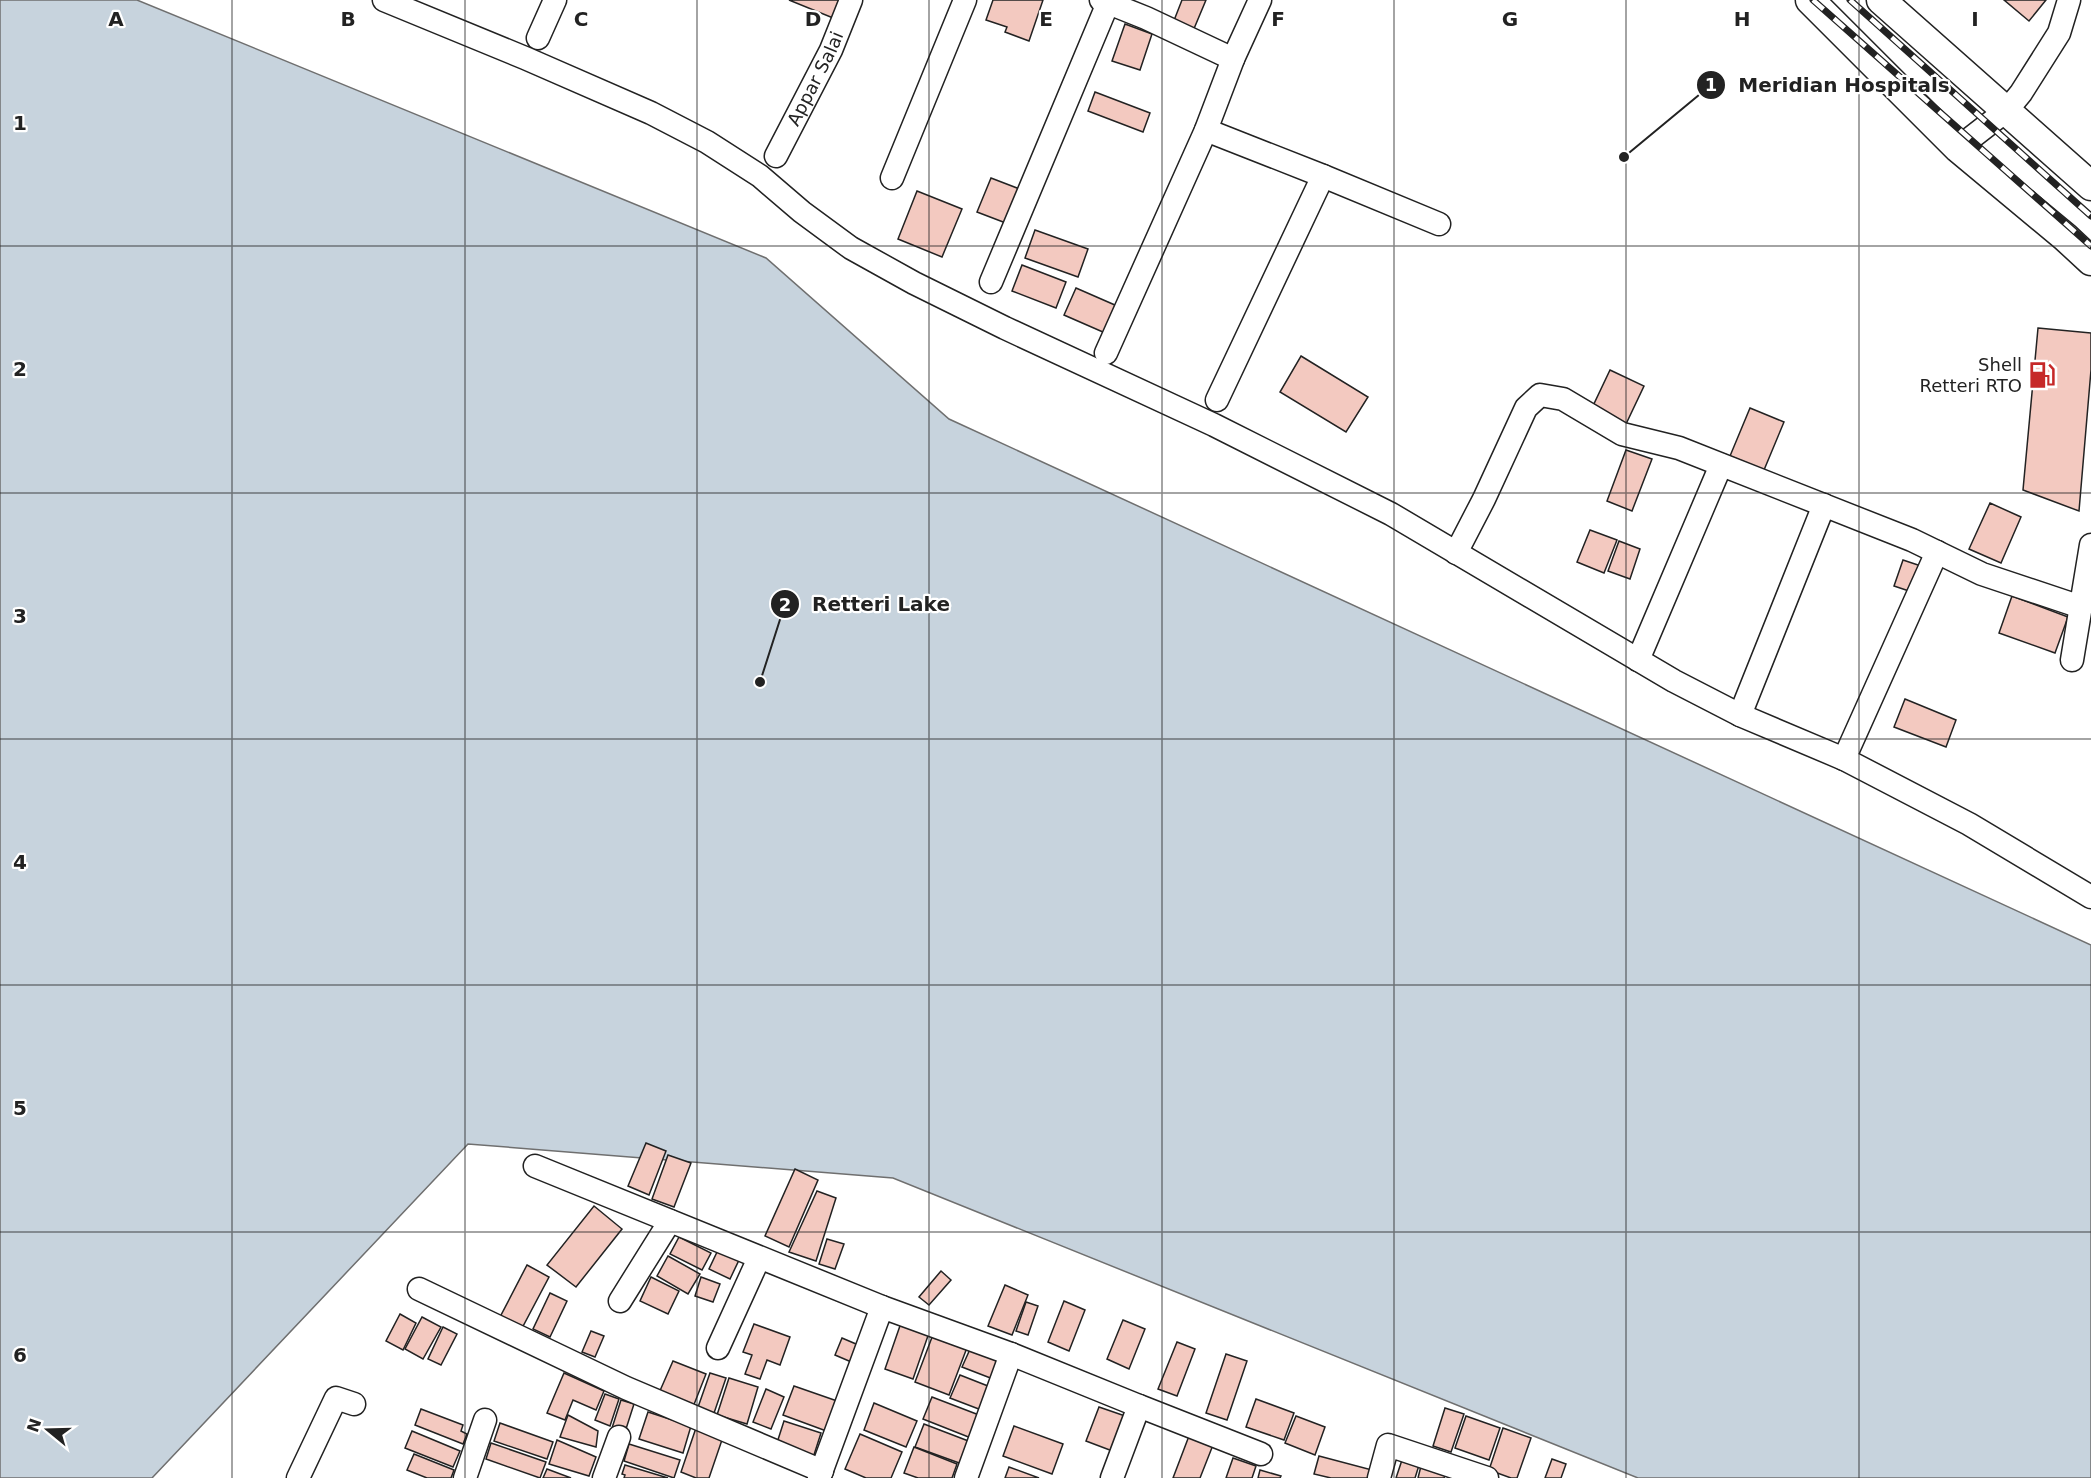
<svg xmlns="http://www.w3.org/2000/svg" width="2091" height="1478" font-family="'DejaVu Sans',sans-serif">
  <rect width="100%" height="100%" fill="#fff"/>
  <path fill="#c7d3dd" stroke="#6f6f6f" stroke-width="1.5" d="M0 0H137L766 258 949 419 2091 945V1478H1638L893 1178 468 1144 152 1478H0Z"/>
  <g fill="#f3c9c0" stroke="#222" stroke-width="1.5">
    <path d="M789 0H846L838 20Z"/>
    <path d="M993 0H1043L1029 41 1005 32 1007 27 986 20Z"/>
    <path d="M1182 0H1206L1193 31 1173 23Z"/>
    <path d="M2004 0H2046L2029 21Z"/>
    <path d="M1125 24 1152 34 1140 70 1112 61Z"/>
    <path d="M1095 92 1150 113 1143 132 1088 111Z"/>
    <path d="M991 178 1025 191 1011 225 977 212Z"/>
    <path d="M917 191 962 209 942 257 898 239Z"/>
    <path d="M1035 230 1088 249 1078 277 1025 258Z"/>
    <path d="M1022 265 1066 282 1056 308 1012 291Z"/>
    <path d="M1076 288 1124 309 1112 336 1064 315Z"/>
    <path d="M2038 328 2091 333V370L2079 511 2023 490Z"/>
    <path d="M1301 356 1368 397 1346 432 1280 392Z"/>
    <path d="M1610 370 1644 386 1626 424 1592 408Z"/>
    <path d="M1750 408 1784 422 1764 470 1730 456Z"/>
    <path d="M1626 450 1652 459 1632 511 1607 501Z"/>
    <path d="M1990 503 2021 517 2001 563 1969 549Z"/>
    <path d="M1590 530 1617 540 1604 573 1577 562Z"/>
    <path d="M1619 541 1640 549 1630 579 1608 571Z"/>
    <path d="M1903 560 1924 567 1915 593 1894 586Z"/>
    <path d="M2012 596 2068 617 2055 653 1999 633Z"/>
    <path d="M1905 699 1956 720 1946 747 1894 727Z"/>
    <path d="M646 1143 666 1151 649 1195 628 1186Z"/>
    <path d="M668 1155 691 1163 674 1207 652 1199Z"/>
    <path d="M795 1169 818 1180 789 1247 765 1236Z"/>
    <path d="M817 1191 836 1198 816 1261 789 1252Z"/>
    <path d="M594 1206 622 1229 576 1287 547 1265Z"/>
    <path d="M679 1237 711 1253 702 1270 670 1254Z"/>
    <path d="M827 1239 844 1244 835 1269 819 1264Z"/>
    <path d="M718 1250 739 1260 730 1279 709 1269Z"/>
    <path d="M668 1256 700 1274 688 1294 657 1276Z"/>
    <path d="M527 1265 549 1277 521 1330 499 1319Z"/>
    <path d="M941 1271 951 1280 929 1305 919 1297Z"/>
    <path d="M651 1277 679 1291 668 1314 640 1301Z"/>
    <path d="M701 1277 720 1284 713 1302 695 1296Z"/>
    <path d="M1005 1285 1028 1295 1012 1335 988 1326Z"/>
    <path d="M550 1293 567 1301 550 1337 533 1329Z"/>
    <path d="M1064 1301 1085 1310 1069 1351 1048 1342Z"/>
    <path d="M1026 1302 1038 1306 1028 1335 1016 1331Z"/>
    <path d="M400 1314 416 1323 403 1350 386 1341Z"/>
    <path d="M422 1317 441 1327 423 1359 405 1349Z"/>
    <path d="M902 1320 930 1330 913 1379 885 1369Z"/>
    <path d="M1123 1320 1145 1329 1129 1369 1107 1359Z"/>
    <path d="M754 1324 790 1337 780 1365 767 1360 760 1379 745 1374 752 1355 743 1352Z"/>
    <path d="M443 1327 457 1334 441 1365 428 1359Z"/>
    <path d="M591 1331 604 1336 595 1357 582 1352Z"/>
    <path d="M934 1332 968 1345 949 1395 915 1382Z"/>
    <path d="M842 1338 863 1347 856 1364 835 1355Z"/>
    <path d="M1177 1342 1195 1349 1177 1396 1158 1389Z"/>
    <path d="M971 1347 1001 1360 993 1379 962 1367Z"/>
    <path d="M1226 1354 1247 1361 1227 1420 1206 1413Z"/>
    <path d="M673 1361 706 1374 693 1407 659 1393Z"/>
    <path d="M564 1373 604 1391 596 1410 573 1400 565 1420 547 1413Z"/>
    <path d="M710 1373 726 1378 713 1416 697 1410Z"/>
    <path d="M960 1375 993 1388 984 1411 950 1398Z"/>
    <path d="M729 1378 758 1387 747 1424 717 1415Z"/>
    <path d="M794 1386 840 1402 829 1432 783 1415Z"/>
    <path d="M766 1389 784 1397 771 1429 753 1422Z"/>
    <path d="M605 1394 619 1399 610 1426 595 1420Z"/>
    <path d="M932 1397 979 1415 971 1438 923 1419Z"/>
    <path d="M1256 1399 1294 1413 1284 1440 1246 1427Z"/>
    <path d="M621 1400 634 1404 625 1432 612 1428Z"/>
    <path d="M874 1403 917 1421 906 1447 864 1430Z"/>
    <path d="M1099 1407 1128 1417 1115 1452 1086 1441Z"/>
    <path d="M1445 1408 1464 1414 1451 1452 1433 1446Z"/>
    <path d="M421 1409 463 1425 461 1431 467 1434 463 1444 415 1425Z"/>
    <path d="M648 1412 691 1426 683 1453 639 1439Z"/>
    <path d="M568 1415 598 1431 596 1447 560 1437Z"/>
    <path d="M1296 1416 1325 1427 1315 1455 1285 1443Z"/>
    <path d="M1466 1416 1500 1428 1489 1460 1455 1448Z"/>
    <path d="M784 1421 821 1433 812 1461 775 1449Z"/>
    <path d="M500 1423 553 1442 547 1459 494 1441Z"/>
    <path d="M924 1424 971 1442 962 1464 915 1447Z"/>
    <path d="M697 1425 724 1434 709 1478H696L681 1472Z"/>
    <path d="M1014 1426 1063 1444 1052 1474 1003 1456Z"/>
    <path d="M1503 1428 1531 1438 1517 1478H1511L1489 1470Z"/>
    <path d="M412 1431 460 1451 453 1467 405 1448Z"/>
    <path d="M860 1434 902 1452 891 1478H866L845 1469Z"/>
    <path d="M1189 1436 1213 1445 1200 1478H1173Z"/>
    <path d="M557 1440 596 1457 589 1476 549 1464Z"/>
    <path d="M491 1443 546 1462 540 1478 486 1459Z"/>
    <path d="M629 1444 680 1460 674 1478 624 1461Z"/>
    <path d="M914 1447 957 1464 952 1478H918L904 1473Z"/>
    <path d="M414 1454 454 1470 451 1478H427L407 1470Z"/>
    <path d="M1319 1456 1372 1470 1370 1478H1331L1314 1474Z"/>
    <path d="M1403 1457 1420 1462 1415 1478H1396Z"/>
    <path d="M1233 1458 1256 1466 1252 1478H1226Z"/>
    <path d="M1552 1459 1566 1464 1561 1478H1545Z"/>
    <path d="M625 1465 668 1478H624L625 1475 622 1474Z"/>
    <path d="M1421 1466 1446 1473 1444 1478H1418Z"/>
    <path d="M1009 1467 1039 1478H1005Z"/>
    <path d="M547 1469 571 1478H543Z"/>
    <path d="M1260 1470 1281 1476 1280 1478H1258Z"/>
  </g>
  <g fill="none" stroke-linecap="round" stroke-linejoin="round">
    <defs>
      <g id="minor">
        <path d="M384 0 525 58 651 113 707 142 760 176 802 212 851 248 914 283 1005 328 1214 425 1391 514 1674 681 1740 715 1844 759 1969 824 2091 897"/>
        <path d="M1101 0 1146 18 1233 59 1206 130 1106 353"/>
        <path d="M538 38 555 0"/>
        <path d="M1233 59 1260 0"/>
        <path d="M1206 130 1323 176 1439 224"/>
        <path d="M1958 148 2007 110 2021 93 2059 33 2069 0"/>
        <path id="s1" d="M776 156 831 50 851 0"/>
        <path d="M892 178 965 0"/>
        <path d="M991 282 1108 3"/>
        <path d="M1217 400 1323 176"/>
        <path d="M1456 553 1484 499 1526 408 1540 395 1563 399 1622 434 1679 448 1912 540 1982 574 2081 607"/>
        <path d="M1638 660 1721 465"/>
        <path d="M2072 660 2091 545"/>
        <path d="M1740 715 1824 505"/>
        <path d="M1844 759 1937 552"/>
        <path d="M535 1166 882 1307"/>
        <path d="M419 1289 626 1388 822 1471"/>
        <path d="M620 1301 670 1221"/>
        <path d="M718 1348 759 1258"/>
        <path d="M1011 1354 1139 1406 1112 1478"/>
        <path d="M1139 1406 1261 1454"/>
        <path d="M298 1478 336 1398 354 1404"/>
        <path d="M465 1478 485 1420"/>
        <path d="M604 1478 619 1437"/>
        <path d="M819 1478 882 1307 1011 1354 966 1478"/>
        <path d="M1379 1478 1388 1445 1487 1478"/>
      </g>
      <g id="major">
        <path d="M1810 0 1958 148 2065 237 2091 261"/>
        <path d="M1881 0 2091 186"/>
      </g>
    </defs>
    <use href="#minor" stroke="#222" stroke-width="25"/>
    <use href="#major" stroke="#222" stroke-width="31"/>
    <use href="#minor" stroke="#fff" stroke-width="22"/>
    <use href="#major" stroke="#fff" stroke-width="28"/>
    <defs>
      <g id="rail">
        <path d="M1813 0 2091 246"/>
        <path d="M1850 0 2091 216"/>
      </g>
    </defs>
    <use href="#rail" stroke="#222" stroke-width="7"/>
    <use href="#rail" stroke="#fff" stroke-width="4.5" stroke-dasharray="14" stroke-linecap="butt"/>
  </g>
  <path fill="none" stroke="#222" stroke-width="1.5" stroke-opacity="0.55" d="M232 0V1478M465 0V1478M697 0V1478M929 0V1478M1162 0V1478M1394 0V1478M1626 0V1478M1859 0V1478M0 246H2091M0 493H2091M0 739H2091M0 985H2091M0 1232H2091"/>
  <defs>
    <symbol id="fuel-bare" viewBox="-9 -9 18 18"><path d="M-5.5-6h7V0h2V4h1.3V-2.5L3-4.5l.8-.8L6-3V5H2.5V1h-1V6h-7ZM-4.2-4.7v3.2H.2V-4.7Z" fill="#c62828" stroke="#fff" stroke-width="2.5" paint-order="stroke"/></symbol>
  </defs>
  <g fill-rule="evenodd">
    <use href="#fuel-bare" x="2023" y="356" width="38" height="38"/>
  </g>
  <g text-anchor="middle" stroke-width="4.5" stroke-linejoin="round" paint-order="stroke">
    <g font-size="18" fill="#222" stroke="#fff">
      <text dy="6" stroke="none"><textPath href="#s1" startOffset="87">Appar Salai</textPath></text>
    </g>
    <g font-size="18" fill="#222" stroke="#fff" text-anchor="end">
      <text x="2022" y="371">Shell<tspan x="2022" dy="21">Retteri RTO</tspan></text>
    </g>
  </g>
  <g font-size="20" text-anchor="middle" font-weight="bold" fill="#222" stroke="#fff" stroke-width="4.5" stroke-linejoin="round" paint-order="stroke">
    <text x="116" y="26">A</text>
    <text x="348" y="26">B</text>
    <text x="581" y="26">C</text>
    <text x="813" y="26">D</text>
    <text x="1046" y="26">E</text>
    <text x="1278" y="26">F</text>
    <text x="1510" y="26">G</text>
    <text x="1742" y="26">H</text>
    <text x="1975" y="26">I</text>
    <text x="20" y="130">1</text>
    <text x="20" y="376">2</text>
    <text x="20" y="623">3</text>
    <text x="20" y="869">4</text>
    <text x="20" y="1115">5</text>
    <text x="20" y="1362">6</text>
  </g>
  <path fill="none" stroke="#222" stroke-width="2" d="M1624 157L1711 85M760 682L785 604"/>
  <g fill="#222" stroke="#fff" stroke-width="2">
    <circle cx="1624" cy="157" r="6"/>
    <circle cx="760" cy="682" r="6"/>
    <circle cx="1711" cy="85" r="15"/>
    <circle cx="785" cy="604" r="15"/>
  </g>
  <g font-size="18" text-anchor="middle" font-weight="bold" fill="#fff">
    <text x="1711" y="91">1</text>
    <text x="785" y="611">2</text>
  </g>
  <g font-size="20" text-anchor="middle" font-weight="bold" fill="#222" stroke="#fff" stroke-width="4.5" stroke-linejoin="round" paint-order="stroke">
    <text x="1844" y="92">Meridian Hospitals</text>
    <text x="881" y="611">Retteri Lake</text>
  </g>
  <g transform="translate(48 1430) rotate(289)" stroke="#ffffff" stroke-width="4.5" paint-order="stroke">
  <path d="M0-4.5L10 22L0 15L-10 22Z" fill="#222222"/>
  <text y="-9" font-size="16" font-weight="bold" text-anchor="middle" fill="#222222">N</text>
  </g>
</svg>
